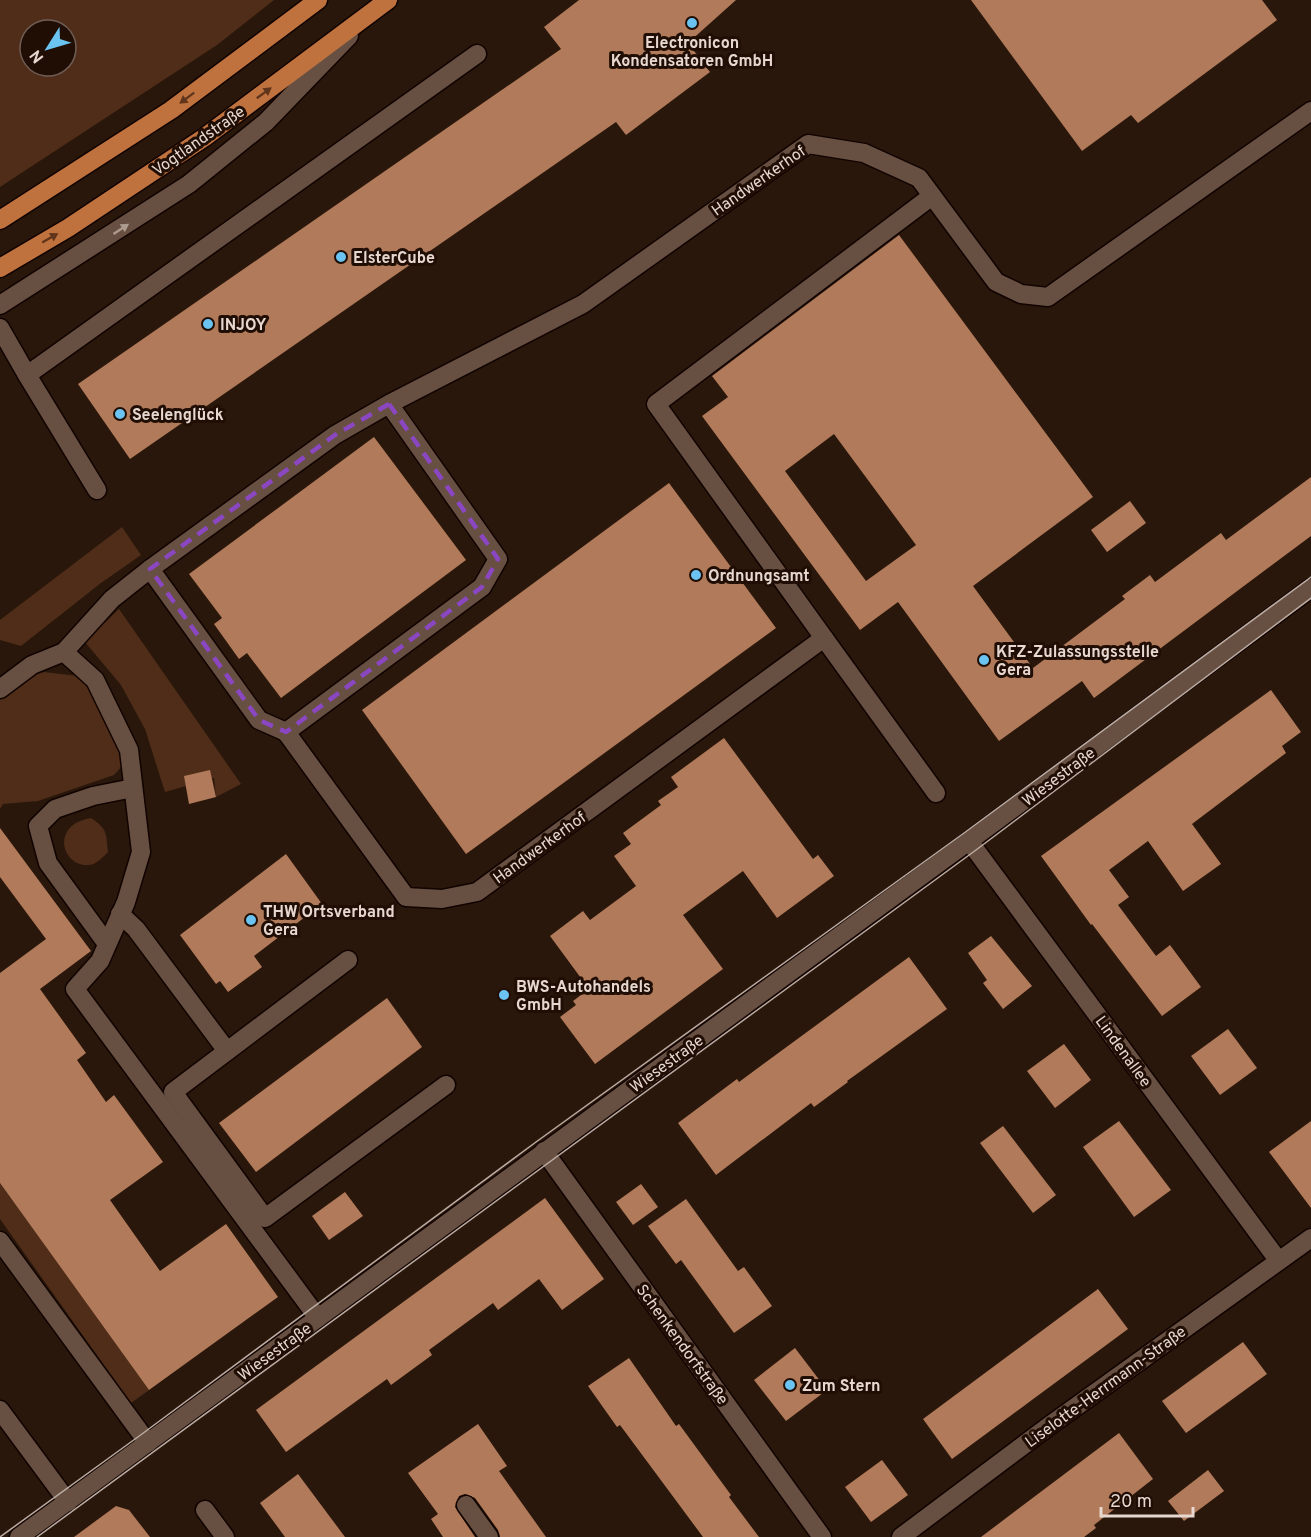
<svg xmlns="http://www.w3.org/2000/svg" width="1311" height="1537" font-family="Overpass,sans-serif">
  <rect width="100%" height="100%" fill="#2a170b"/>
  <g fill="#4f2d18" fill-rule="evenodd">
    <path d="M0 0H274L217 45 0 187ZM30 30H66V66H30Z"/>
    <path d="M122 527 141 555 101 583 21 646 0 640V620Z"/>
    <path d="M119 609 241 784 216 797 214 778 165 792 145 729 121 685 85 642Z"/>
    <path d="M44 672 78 676 111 711 130 757 114 775 38 801 3 804 0 809V689L8 683Z"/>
    <path d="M91 818C108 829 106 834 108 852 103 857 96 865 88 865 63 867 49 825 91 818Z"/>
    <path d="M0 1183 149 1390 131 1403 0 1219Z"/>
  </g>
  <g fill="#b17a5a" fill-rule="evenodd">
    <path d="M579 0H736L688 43 710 72 626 135 616 122 130 459 78 384 561 49 544 27Z"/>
    <path d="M971 0H1262L1277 20 1138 123 1131 115 1082 151Z"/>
    <path d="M899 235 1093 497 973 586 1033 668 1125 599 1122 596 1150 575 1155 582 1221 533 1226 540 1311 477V536L1094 698 1082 681 999 741 898 602 860 630 702 416 728 397 712 376ZM834 434 916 545 866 581 785 471Z"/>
    <path d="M374 437 466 560 281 698 247 653 239 659 214 624 222 618 189 574Z"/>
    <path d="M669 483 776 628 466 854 362 710Z"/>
    <path d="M1130 501 1146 523 1107 552 1091 530Z"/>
    <path d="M1271 690 1301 732 1282 746 1286 753 1192 824 1221 864 1183 891 1148 841 1109 870 1129 897 1118 905 1156 956 1170 945 1201 987 1162 1016 1092 924 1091 925 1041 856Z"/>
    <path d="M724 738 813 859 818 855 834 876 777 918 743 871 683 915 723 969 595 1064 560 1017 576 1005 573 1001 589 989 550 936 583 911 590 920 636 886 614 856 631 844 623 833 661 805 658 801 678 787 671 777Z"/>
    <path d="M210 770 216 797 189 804 184 776Z"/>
    <path d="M0 828 91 951 40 989 86 1053 77 1060 106 1102 114 1095 163 1162 110 1200 160 1271 226 1224 278 1297 149 1390 0 1183V973L46 939 0 877Z"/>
    <path d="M286 854 322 904 254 956 262 967 228 992 220 981 216 984 180 935Z"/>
    <path d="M991 936 1032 986 1003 1009 983 983 987 980 968 953Z"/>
    <path d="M909 957 947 1009 847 1081 848 1082 814 1107 811 1103 716 1175 678 1123 737 1079 739 1082Z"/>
    <path d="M387 998 422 1047 256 1172 219 1123Z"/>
    <path d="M1228 1029 1257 1068 1220 1095 1191 1056Z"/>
    <path d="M1064 1044 1091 1080 1055 1108 1027 1071Z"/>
    <path d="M1119 1121 1171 1190 1134 1217 1083 1147Z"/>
    <path d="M1311 1121V1208L1269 1152Z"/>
    <path d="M1003 1126 1056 1195 1033 1213 980 1143Z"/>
    <path d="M641 1184 658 1207 633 1225 616 1202Z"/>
    <path d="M345 1192 363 1216 329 1240 312 1216Z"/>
    <path d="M545 1198 604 1279 562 1310 539 1279 498 1310 493 1303 429 1350 432 1355 391 1385 387 1379 286 1452 256 1410Z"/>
    <path d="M686 1199 738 1271 744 1267 772 1306 734 1333 681 1260 676 1264 648 1226Z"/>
    <path d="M1098 1289 1128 1329 952 1459 923 1419Z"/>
    <path d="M1243 1342 1267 1374 1186 1433 1162 1401Z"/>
    <path d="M795 1348 827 1390 786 1421 754 1380Z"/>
    <path d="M629 1358 676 1426 679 1424 731 1495 729 1497 759 1537H703L620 1425 617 1427 588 1386Z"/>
    <path d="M478 1424 507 1466 499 1471 546 1537H500L498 1530 475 1498 465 1494 459 1496 455 1507 475 1537H443L431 1519 438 1514 408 1473Z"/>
    <path d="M1119 1433 1153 1479 1094 1525 1096 1528 1084 1537H981Z"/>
    <path d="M882 1460 908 1495 871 1522 845 1487Z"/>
    <path d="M1208 1470 1224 1491 1184 1521 1168 1501Z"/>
    <path d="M298 1474 345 1537H285L260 1503Z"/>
    <path d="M116 1506 129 1510 150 1537H74Z"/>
  </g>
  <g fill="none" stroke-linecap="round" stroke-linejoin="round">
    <defs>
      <g id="minor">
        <path d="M0 305 189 184 266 122 349 36"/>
        <path d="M0 328 27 375"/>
        <path d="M389 404 498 559 482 587 286 732 259 720 150 569 335 435 389 404 583 304 808 144 864 153 919 178 996 282 1021 294 1048 297 1311 111"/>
        <path d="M97 490 27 375 477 54"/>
        <path d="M824 638 656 404 932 196"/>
        <path d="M64 652 112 599 150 569"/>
        <path d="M0 689 32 665 64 652 95 680 129 750 141 852 126 902 100 961 75 989 318 1318"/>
        <path d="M286 732 406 897 442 899 477 892 824 638 936 793"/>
        <path d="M969 841 1278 1260"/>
        <path d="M120 914 136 929 227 1051"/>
        <path d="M107 944 48 863 38 826 55 809 93 796 133 788"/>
        <path d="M348 960 173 1092 265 1218 446 1085"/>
        <path d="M544 1151 822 1537"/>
        <path d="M0 1241 148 1443"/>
        <path d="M0 1410 68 1502"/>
        <path d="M466 1505 489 1537"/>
        <path d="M205 1510 225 1537"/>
        <path d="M19 1537 969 841 1311 588"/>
        <path d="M901 1537 1049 1426 1311 1238"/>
      </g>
      <g id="major">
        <path d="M0 220 171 110 318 0"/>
        <path d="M0 268 68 228 205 137 388 0"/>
      </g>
    </defs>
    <use href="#minor" stroke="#110300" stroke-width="21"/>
    <use href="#major" stroke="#110300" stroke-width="21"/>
    <use href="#minor" stroke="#675042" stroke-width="18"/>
    <use href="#major" stroke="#c0723e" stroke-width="18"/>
    <g stroke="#bbaca3" stroke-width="1.5">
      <path d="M0 1537 142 1434 536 1142 964 833 1311 577"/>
      <path d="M37 1537 976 850 1311 598"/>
    </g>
  </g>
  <defs><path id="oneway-solid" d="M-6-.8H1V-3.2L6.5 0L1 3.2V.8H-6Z" transform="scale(1.5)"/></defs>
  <g fill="#60351b">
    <use href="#oneway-solid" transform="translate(264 93) rotate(-36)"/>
    <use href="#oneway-solid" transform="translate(187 98) rotate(143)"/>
    <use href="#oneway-solid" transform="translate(50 238) rotate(-30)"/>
  </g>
  <use fill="#ad9b90" href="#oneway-solid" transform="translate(121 229) rotate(-33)"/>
  <path fill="none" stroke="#8b46c2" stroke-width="4.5" stroke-dasharray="12 8" stroke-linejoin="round" d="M389 404 498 559 482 587 286 732 259 720 150 569 335 435Z"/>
  <g fill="#6ac3f1" stroke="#200d04" stroke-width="2">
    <circle cx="692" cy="23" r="6"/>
    <circle cx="341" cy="257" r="6"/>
    <circle cx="208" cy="324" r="6"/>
    <circle cx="120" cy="414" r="6"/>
    <circle cx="696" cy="575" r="6"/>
    <circle cx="984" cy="660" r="6"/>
    <circle cx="251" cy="920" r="6"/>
    <circle cx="504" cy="995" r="6"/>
    <circle cx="790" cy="1385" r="6"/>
  </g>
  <g text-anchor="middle" stroke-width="6" stroke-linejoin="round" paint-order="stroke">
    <g font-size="16" font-weight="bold" fill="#e6d8d0" stroke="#200d04" text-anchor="start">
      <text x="692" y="48" text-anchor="middle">Electronicon<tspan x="692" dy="18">Kondensatoren GmbH</tspan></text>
      <text x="353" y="263">ElsterCube</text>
      <text x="220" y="330">INJOY</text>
      <text x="132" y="420">Seelenglück</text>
      <text x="708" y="581">Ordnungsamt</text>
      <text x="996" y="657">KFZ-Zulassungsstelle<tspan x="996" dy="18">Gera</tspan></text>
      <text x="263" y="917">THW Ortsverband<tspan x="263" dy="18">Gera</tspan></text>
      <text x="516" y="992">BWS-Autohandels<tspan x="516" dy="18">GmbH</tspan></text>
      <text x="802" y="1391">Zum Stern</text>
    </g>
    <g font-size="16" fill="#e6d8d0" stroke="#200d04">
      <text transform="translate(198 140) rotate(-35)" y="6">Vogtlandstraße</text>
      <text transform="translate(758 180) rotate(-35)" y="6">Handwerkerhof</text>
      <text transform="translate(1058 776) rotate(-37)" y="6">Wiesestraße</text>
      <text transform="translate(539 847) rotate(-36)" y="6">Handwerkerhof</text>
      <text transform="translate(1124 1051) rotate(54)" y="6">Lindenallee</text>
      <text transform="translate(666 1063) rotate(-36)" y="6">Wiesestraße</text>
      <text transform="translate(683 1344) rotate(54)" y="6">Schenkendorfstraße</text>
      <text transform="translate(274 1351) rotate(-36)" y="6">Wiesestraße</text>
      <text transform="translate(1105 1386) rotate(-36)" y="6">Liselotte-Herrmann-Straße</text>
    </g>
  </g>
  <g transform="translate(48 48) rotate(233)"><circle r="28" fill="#200d04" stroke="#6f5e56" stroke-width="1.5"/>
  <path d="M0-4.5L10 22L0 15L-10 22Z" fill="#6ac3f1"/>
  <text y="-9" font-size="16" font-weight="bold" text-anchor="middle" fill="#e6d8d0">N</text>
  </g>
  <path d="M1101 1507v9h92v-9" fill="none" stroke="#e6d8d0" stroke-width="3"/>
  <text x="1110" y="1507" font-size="18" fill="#e6d8d0" stroke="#200d04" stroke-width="4.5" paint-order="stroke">20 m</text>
</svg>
